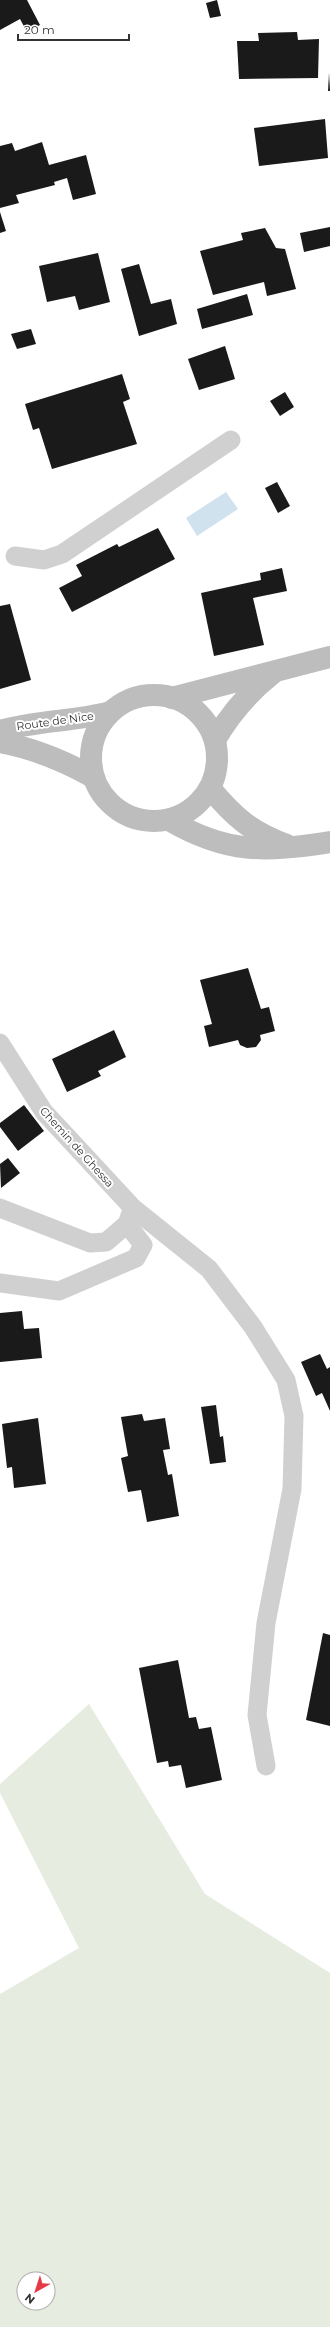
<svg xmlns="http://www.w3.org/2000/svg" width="330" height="2327" font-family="Montserrat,sans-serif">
  <rect width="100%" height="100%" fill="#fff"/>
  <path fill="#e6ecdf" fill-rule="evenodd" d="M89 1704 205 1894 330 1973V2327H0V1994L79 1948 0 1793V1784ZM24 2279H48V2303H24Z"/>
  <path fill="#cfe2ee" d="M226 492 238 509 197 536 186 518Z"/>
  <g fill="#1a1a1a">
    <path d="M0 0H27L40 25 27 32 20 19 0 30Z"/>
    <path d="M217 0 221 16 210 18 206 3Z"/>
    <path d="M297 32 298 40 319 39 318 78 239 79 237 41H259L258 33Z"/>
    <path d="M329 73 330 91H328Z"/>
    <path d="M325 119 328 158 259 166 254 128Z"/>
    <path d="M42 142 49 165 86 155 96 194 73 200 67 178 54 182 55 185 16 195 19 203 0 208V146L12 143 15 151Z"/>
    <path d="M0 212 6 231 0 233Z"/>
    <path d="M330 227V246L304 252 300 233Z"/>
    <path d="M265 228 276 248 285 249 296 289 267 296 264 282 213 295 200 251 243 240 241 233Z"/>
    <path d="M98 253 110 302 79 310 75 296 47 302 39 266Z"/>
    <path d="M139 264 151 304 171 299 177 324 139 336 121 269Z"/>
    <path d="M247 294 253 315 202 329 197 309Z"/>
    <path d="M31 329 36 344 17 349 11 334Z"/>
    <path d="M225 346 235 379 199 390 188 359Z"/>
    <path d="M122 374 130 399 123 402 137 444 52 469 39 428 33 430 25 404Z"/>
    <path d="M285 392 294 407 280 416 270 401Z"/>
    <path d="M277 482 290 506 278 513 265 488Z"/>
    <path d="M158 528 175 559 72 612 59 588 82 576 76 565 117 544 119 547Z"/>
    <path d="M282 568 287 591 253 598 264 645 214 656 201 593 261 580 260 573Z"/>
    <path d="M10 604 31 680 0 689V606Z"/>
    <path d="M248 968 261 1009 269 1007 275 1031 260 1035 261 1040 256 1047 247 1048 240 1045 238 1040 209 1047 204 1026 212 1024 200 980Z"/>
    <path d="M114 1030 126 1057 98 1071 101 1076 67 1092 52 1059Z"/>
    <path d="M24 1105 44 1131 18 1151 0 1127V1123Z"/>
    <path d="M8 1158 20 1173 1 1188 0 1164Z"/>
    <path d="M22 1311 24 1329 39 1328 42 1358 0 1362V1313Z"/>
    <path d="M320 1354 327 1369 330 1367V1411L322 1393 316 1396 301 1362Z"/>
    <path d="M216 1405 220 1437 223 1436 226 1462 210 1464 201 1407Z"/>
    <path d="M142 1414 144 1421 165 1418 170 1449 163 1450 168 1475 172 1474 179 1516 147 1522 141 1490 128 1492 121 1458 128 1456 121 1417Z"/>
    <path d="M38 1418 46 1484 14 1488 12 1467 7 1468 2 1424Z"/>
    <path d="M323 1633 330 1635V1726L306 1720Z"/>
    <path d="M178 1660 189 1718 196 1717 199 1729 211 1727 222 1780 186 1788 181 1765 169 1767 168 1761 157 1763 139 1668Z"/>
  </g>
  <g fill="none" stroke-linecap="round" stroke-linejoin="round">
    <g stroke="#d0d0d0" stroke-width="19">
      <path d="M15 556 44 560 62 554 231 440"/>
      <path d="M0 1043 44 1112 133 1208 209 1269 253 1327 286 1380 294 1416 292 1489 266 1623 257 1715 266 1766"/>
      <path d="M0 1208 90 1243 106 1242 127 1224 131 1213"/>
      <path d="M0 1283 59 1291 136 1258 143 1245 127 1224"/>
    </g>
    <g stroke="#bdbdbd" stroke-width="22">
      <circle cx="154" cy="758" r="63"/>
      <path d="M172 698 330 657"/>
      <path d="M0 731C38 720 73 722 110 712"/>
      <path d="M215 740C230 714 248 693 272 674"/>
      <path d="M0 742C33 748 64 761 93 777"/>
      <path d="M210 788C234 817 251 832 287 845"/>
      <path d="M169 820C227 854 265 852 330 842"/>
    </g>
  </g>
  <g text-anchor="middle" stroke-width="4" stroke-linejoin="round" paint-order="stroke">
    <g font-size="11" fill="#333" stroke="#fff">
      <text transform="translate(55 721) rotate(-8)" y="4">Route de Nice</text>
      <text transform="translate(77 1147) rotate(48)" y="4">Chemin de Ghessa</text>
    </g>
  </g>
  <g transform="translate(36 2291) rotate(219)"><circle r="19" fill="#ffffff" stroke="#adadad"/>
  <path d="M0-3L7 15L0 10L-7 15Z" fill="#e63946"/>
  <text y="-6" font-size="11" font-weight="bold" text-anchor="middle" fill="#333333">N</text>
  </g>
  <path d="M18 34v6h111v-6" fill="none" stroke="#333333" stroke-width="2"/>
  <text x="24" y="34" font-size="12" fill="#333333" stroke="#ffffff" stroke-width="3" paint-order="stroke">20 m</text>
</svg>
